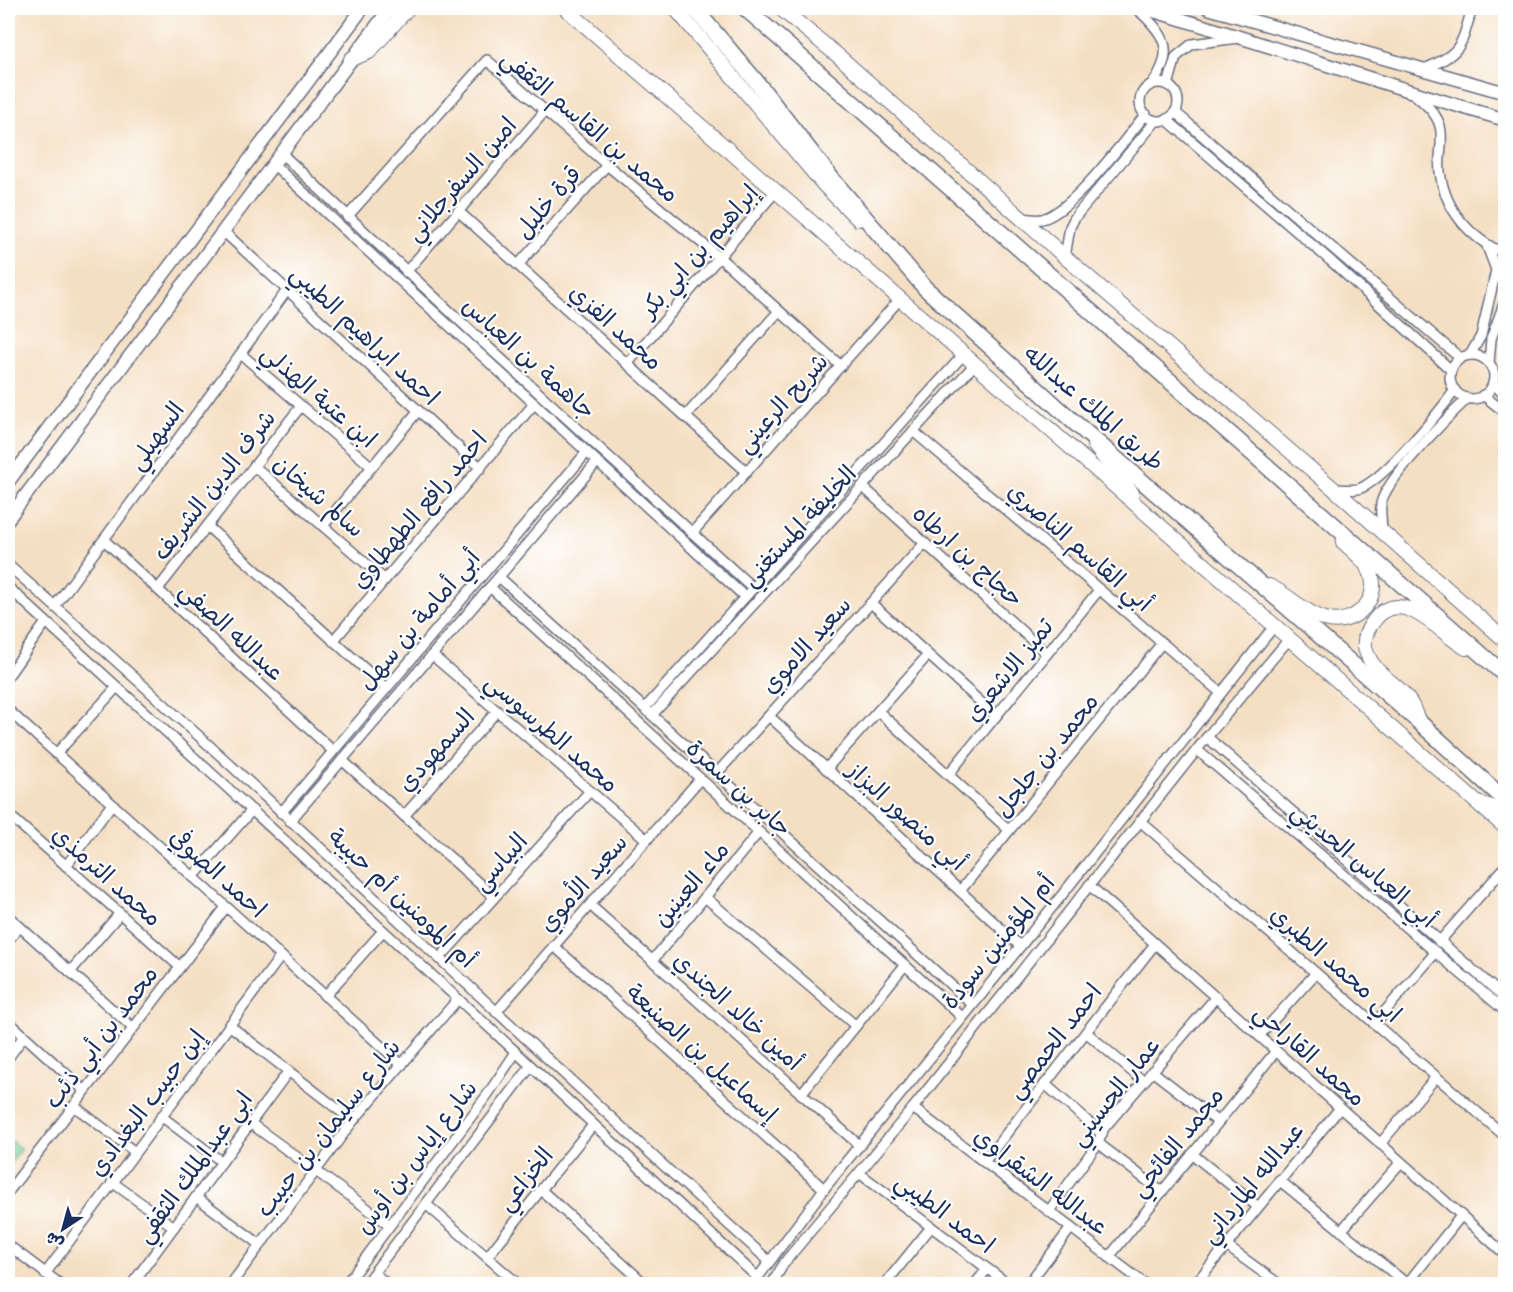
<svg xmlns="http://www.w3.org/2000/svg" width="1513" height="1292" font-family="Mynerve,'Playpen Sans Arabic',sans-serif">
  <rect width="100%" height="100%" fill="#fff"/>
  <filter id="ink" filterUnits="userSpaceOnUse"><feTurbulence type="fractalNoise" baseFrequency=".0167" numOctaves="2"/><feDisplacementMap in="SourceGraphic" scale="12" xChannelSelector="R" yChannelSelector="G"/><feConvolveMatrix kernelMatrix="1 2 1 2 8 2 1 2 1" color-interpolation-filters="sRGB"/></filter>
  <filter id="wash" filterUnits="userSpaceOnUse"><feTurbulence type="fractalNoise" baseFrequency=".008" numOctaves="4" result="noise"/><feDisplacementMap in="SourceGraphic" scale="24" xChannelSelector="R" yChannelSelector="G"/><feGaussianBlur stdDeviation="1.35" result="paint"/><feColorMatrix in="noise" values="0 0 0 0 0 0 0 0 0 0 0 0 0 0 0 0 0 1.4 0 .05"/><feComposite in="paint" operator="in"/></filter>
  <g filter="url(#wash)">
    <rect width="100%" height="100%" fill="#f5dfc3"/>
    <path fill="#80d79c" stroke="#4e837d" stroke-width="1.5" d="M8 1139 21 1149 8 1166Z"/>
  </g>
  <g filter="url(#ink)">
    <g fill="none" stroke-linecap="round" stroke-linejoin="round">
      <defs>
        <g id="minor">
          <path d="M1136 8C1164 33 1177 50 1152 84"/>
          <path d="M1422 70C1462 53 1461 47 1472 8"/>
          <circle cx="1159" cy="102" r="19"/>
          <path d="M1168 85 1176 57 1192 44 1238 38"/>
          <path d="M1414 94C1424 103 1436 112 1440 126 1444 140 1438 157 1440 172 1445 210 1471 240 1506 254"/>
          <path d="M1175 112 1460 358"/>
          <path d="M1166 119 1332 262 1451 370"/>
          <path d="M282 154 475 335 753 588"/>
          <path d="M274 165 745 597"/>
          <path d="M458 211 747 472"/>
          <path d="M347 217 487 60 607 165 719 257 841 366"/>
          <path d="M1023 218C1029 219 1036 220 1042 219 1072 212 1125 139 1146 114"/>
          <path d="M223 231 481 468"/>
          <path d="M1065 257 1070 227 1075 217 1156 121"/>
          <path d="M518 265 607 165"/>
          <path d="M406 272 545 111"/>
          <path d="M241 354 372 467"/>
          <path d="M1470 355 1481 336 1496 270 1487 246"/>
          <circle cx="1472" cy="377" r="22"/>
          <path d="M1489 363 1491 339 1506 298"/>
          <path d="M627 364 776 191"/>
          <path d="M1493 383 1506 397"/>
          <path d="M1483 395 1506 413"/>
          <path d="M685 417 779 311"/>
          <path d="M913 431 1221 693"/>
          <path d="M254 466 385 580"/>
          <path d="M862 486 1047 654"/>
          <path d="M1334 489C1341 489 1355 491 1361 488 1386 477 1438 414 1455 390"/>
          <path d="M207 526 386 688"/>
          <path d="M323 526 418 411"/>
          <path d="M1382 532C1382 523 1380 512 1381 504 1384 481 1450 415 1468 398"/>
          <path d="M692 533 900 299"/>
          <path d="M104 540 333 751"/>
          <path d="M8 565C266 791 513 1032 769 1261"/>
          <path d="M499 577 972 1004"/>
          <path d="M8 587 516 1052 757 1277"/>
          <path d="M490 587 962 1017"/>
          <path d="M158 589 301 406"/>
          <path d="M871 603 996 716"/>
          <path d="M55 606 288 289"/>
          <path d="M333 641 534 404"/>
          <path d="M432 655 647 840"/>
          <path d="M8 676 46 622"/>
          <path d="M645 708 964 354"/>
          <path d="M8 710 402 1065"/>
          <path d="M878 711 1009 830"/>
          <path d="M652 715 975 364"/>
          <path d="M769 716 1020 946"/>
          <path d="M1207 737 1506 999"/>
          <path d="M1197 750 1506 1012"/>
          <path d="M56 754 117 687"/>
          <path d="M342 760 494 897"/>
          <path d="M826 769 928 655"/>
          <path d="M717 773 924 544"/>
          <path d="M948 775 1099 590"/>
          <path d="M281 813 587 452"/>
          <path d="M8 814 180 967"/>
          <path d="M404 816 497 711"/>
          <path d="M290 821 597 462"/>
          <path d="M1140 821 1506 1137"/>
          <path d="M66 866 112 804"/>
          <path d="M193 877 252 810"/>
          <path d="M1089 885 1506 1255"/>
          <path d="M960 891 1162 643"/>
          <path d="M705 897 856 1026"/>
          <path d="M590 905 860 1146"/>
          <path d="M8 916 133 1028"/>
          <path d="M8 940 20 927"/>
          <path d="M1439 942 1506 866"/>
          <path d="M554 946 824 1189"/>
          <path d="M439 959 590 791"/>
          <path d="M652 961 759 832"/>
          <path d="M70 972 120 913"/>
          <path d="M325 996 383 931"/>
          <path d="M496 1012 700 779"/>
          <path d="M8 1021 85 1091"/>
          <path d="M1374 1024 1436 952"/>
          <path d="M229 1025 353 1121"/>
          <path d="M1086 1032 1143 1081"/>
          <path d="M1259 1036 1316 973"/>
          <path d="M8 1058 24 1036"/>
          <path d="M1152 1071 1218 1122"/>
          <path d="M1045 1084 1102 1134"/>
          <path d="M801 1094 905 965"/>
          <path d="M74 1106 135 1152"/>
          <path d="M913 1108 1145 1284"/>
          <path d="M161 1116 222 1162"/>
          <path d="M250 1123 390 1225"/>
          <path d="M1098 1143 1162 1192"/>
          <path d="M1380 1144 1436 1077"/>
          <path d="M1192 1154 1257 1206"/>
          <path d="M984 1162 1155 944"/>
          <path d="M859 1173 1008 1284"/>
          <path d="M1279 1180 1407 1284"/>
          <path d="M112 1182 174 1227"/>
          <path d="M541 1190 645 1284"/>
          <path d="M8 1192 226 907"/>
          <path d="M196 1197 261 1245"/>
          <path d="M427 1205 518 1284"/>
          <path d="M1049 1211 1098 1143 1104 1128 1216 997"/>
          <path d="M1341 1231 1401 1162"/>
          <path d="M8 1245 60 1284"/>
          <path d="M1225 1245 1279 1284"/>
          <path d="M487 1257 593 1125"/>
          <path d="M1109 1257 1276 1051"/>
          <path d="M374 1273 387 1284"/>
          <path d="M45 1274 281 956"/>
          <path d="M132 1284 288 1072"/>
          <path d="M231 1284 353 1121 458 999"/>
          <path d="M346 1284 488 1094 516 1052"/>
          <path d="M365 1284 531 1066"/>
          <path d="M753 1284 824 1189 1062 895 1275 625"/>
          <path d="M772 1284 784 1263 913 1108 1207 737 1290 638"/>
          <path d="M885 1284 931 1227"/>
          <path d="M975 1284 987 1269"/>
          <path d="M1028 1284 1071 1228"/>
          <path d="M1195 1284 1340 1108"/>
          <path d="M1407 1284 1461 1216"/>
          <path d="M1505 1284H1506"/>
        </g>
        <g id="secondary">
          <path d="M1143 8C1265 43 1384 85 1506 120"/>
          <path d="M1208 8 1506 93"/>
          <path d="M8 482 363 8"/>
          <path d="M8 519 390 8"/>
        </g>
        <g id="primary">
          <path d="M565 8 975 364 1506 828"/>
          <path d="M675 8 824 185 858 219"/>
          <path d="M780 8 842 59 1065 257 1334 489 1506 641"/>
          <path d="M351 59 369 52 408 8"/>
          <path d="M1094 445 1132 493"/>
          <path d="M1269 586C1289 595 1304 613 1325 619 1354 628 1384 598 1369 569 1363 559 1352 550 1343 542"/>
          <path d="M1418 721C1416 715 1414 709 1411 704 1401 685 1377 677 1368 656 1362 644 1365 632 1373 622 1401 582 1440 634 1466 648"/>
          <path d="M1482 804 1506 812"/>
        </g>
        <g id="trunk">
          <path d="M694 8 755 80 832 179 925 288 1075 423 1418 721 1506 801"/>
          <path d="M745 8 1506 676"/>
        </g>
      </defs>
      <use href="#minor" stroke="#676d81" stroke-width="12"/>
      <use href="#secondary" stroke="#676d81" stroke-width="15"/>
      <use href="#primary" stroke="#676d81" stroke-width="16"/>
      <use href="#trunk" stroke="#676d81" stroke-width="18"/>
      <use href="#minor" stroke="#fff" stroke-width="9"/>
      <use href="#secondary" stroke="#fff" stroke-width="12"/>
      <use href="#primary" stroke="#fff" stroke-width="14"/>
      <use href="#trunk" stroke="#fff" stroke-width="15"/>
    </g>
  </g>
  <g text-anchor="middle" stroke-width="4.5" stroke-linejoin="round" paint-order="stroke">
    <g font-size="24" fill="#1b2f5e" stroke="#fff">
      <text transform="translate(590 126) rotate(40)" y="8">محمد بن القاسم الثقفي</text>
      <text transform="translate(461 179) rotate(-49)" y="8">امين السفرجلاني</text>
      <text transform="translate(548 202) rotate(-49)" y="8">قرة خليل</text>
      <text transform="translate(699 251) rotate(-49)" y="8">إبراهيم بن ابي بكر</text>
      <text transform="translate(616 327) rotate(42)" y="8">محمد الفزي</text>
      <text transform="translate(365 335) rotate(43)" y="8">احمد ابراهيم الطيبي</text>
      <text transform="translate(529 358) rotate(42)" y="8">جاهمة بن العباس</text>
      <text transform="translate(319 396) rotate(41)" y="8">ابن عتبة الهذلي</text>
      <text transform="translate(782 403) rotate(-48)" y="8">شريح الرعيني</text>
      <text transform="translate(1094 408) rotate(41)" y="8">طريق الملك عبدالله</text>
      <text transform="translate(156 436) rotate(-54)" y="8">السهيلي</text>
      <text transform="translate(214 485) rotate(-52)" y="8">شرف الدين الشريف</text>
      <text transform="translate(319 496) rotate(41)" y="8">سالم شيخان</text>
      <text transform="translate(419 510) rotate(-50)" y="8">احمد رافع الطهطاوي</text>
      <text transform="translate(799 526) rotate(-47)" y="8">الخليفة المستغني</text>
      <text transform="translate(1080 547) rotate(41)" y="8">أبي القاسم الناصري</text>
      <text transform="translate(968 556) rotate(42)" y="8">حجاج بن ارطاه</text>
      <text transform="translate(419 620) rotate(-50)" y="8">أبي أمامة بن سهل</text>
      <text transform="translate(232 631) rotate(43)" y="8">عبدالله الصفي</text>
      <text transform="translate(806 645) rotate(-48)" y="8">سعيد الاموي</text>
      <text transform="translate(1009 670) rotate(-51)" y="8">تميز الاشعري</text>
      <text transform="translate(552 733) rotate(41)" y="8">محمد الطرسوسي</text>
      <text transform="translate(436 750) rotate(-48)" y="8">السمهودي</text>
      <text transform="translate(1046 755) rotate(-51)" y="8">محمد بن جلجل</text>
      <text transform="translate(739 788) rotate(42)" y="8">جابر بن سمرة</text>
      <text transform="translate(907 816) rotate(42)" y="8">أبي منصور البزاز</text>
      <text transform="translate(500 862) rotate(-48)" y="8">البياسي</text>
      <text transform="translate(1364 865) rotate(40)" y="8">أبي العباس الحديثي</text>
      <text transform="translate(218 873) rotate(42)" y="8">احمد الصوفي</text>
      <text transform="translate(107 876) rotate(42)" y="8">محمد الترمذي</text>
      <text transform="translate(583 883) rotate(-49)" y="8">سعيد الأموي</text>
      <text transform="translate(691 884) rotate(-50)" y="8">ماء العينين</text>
      <text transform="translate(402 898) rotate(43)" y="8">أم المومنين أم حبيبة</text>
      <text transform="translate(998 942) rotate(-51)" y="8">أم المؤمنين سودة</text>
      <text transform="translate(1336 964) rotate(41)" y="8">ابي محمد الطبري</text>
      <text transform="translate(738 1011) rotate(42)" y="8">أمين خالد الجندي</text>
      <text transform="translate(101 1037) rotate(-53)" y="8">محمد بن أبي ذئب</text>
      <text transform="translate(1054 1041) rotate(-52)" y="8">احمد الحمصي</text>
      <text transform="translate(702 1053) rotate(42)" y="8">إسماعيل بن الصنيعة</text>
      <text transform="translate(1310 1055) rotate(42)" y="8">محمد القاراحي</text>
      <text transform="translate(1115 1091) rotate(-52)" y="8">عمار الحسيني</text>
      <text transform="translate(147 1103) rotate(-53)" y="8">إبن حبيب البغدادي</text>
      <text transform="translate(328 1128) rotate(-52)" y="8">شارع سليمان بن حبيب</text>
      <text transform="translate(1177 1142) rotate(-51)" y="8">محمد الفائحي</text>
      <text transform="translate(416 1157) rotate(-53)" y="8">شارع إياس بن أوس</text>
      <text transform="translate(194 1167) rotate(-54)" y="8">ابي عبدالملك الثقفي</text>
      <text transform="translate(525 1179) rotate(-51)" y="8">الخزاعي</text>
      <text transform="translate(1041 1181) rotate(37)" y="8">عبدالله الشقراوي</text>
      <text transform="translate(1252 1183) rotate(-51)" y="8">عبدالله المارداني</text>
      <text transform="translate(945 1213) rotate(37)" y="8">احمد الطيبي</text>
    </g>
  </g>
  <rect width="1513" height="1292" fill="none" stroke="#fff" stroke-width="30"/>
  <g transform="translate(63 1229) rotate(216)" stroke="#ffffff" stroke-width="4.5" paint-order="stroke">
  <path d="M0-4.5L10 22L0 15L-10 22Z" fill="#1b2f5e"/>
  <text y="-9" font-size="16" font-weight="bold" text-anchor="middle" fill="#1b2f5e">ش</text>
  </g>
</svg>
